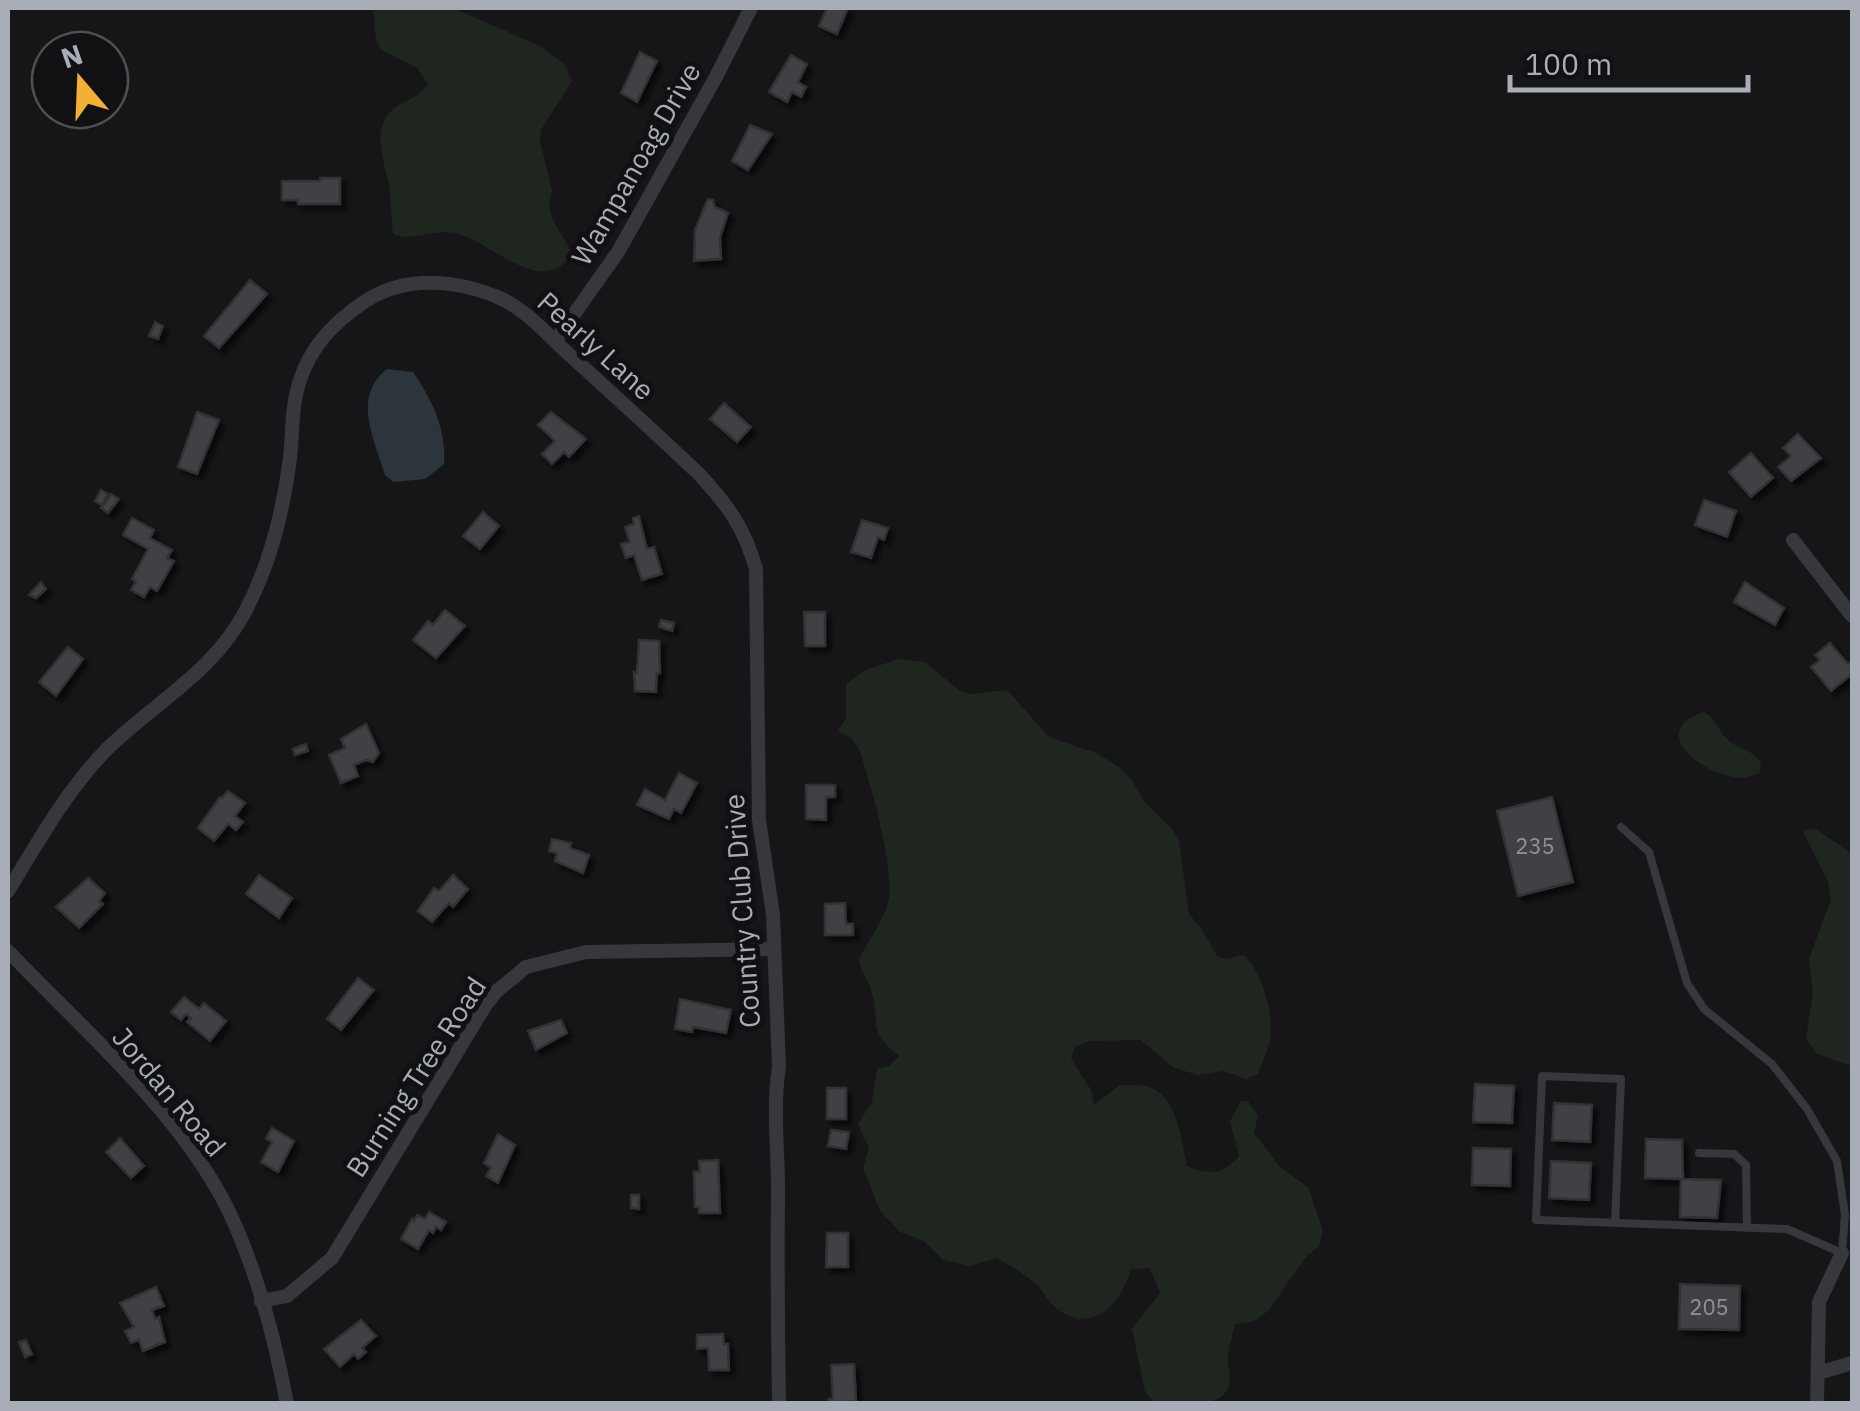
<svg xmlns="http://www.w3.org/2000/svg" width="1860" height="1411" font-family="'IBM Plex Sans',sans-serif">
  <defs>
    <filter id="shadow"><feDropShadow dx="5" dy="5" stdDeviation="2.5" flood-color="#0009"/></filter>
  </defs>
  <rect width="100%" height="100%" fill="#161618"/>
  <g fill="#1e261f">
    <path d="M373 8H453L538 45 564 63 572 81 541 130 540 140 552 191 549 206 553 220 572 253C542 302 490 239 454 233 434 229 410 242 393 234 391 218 391 202 389 186 385 164 371 131 391 111 403 100 418 99 428 84L417 68 381 50 376 40Z"/>
    <path d="M899 659 925 662 959 690 970 694 1007 690 1049 737 1096 753 1119 767 1132 780 1143 800 1173 830 1179 842 1189 914 1201 928 1217 956 1226 959 1244 955C1261 971 1271 1006 1271 1029 1272 1044 1263 1060 1258 1074L1246 1079 1224 1071 1198 1075 1174 1068 1141 1040 1090 1041 1075 1047 1071 1059 1091 1090 1094 1105 1120 1085C1130 1086 1144 1084 1152 1088 1179 1101 1181 1141 1187 1166 1208 1175 1224 1175 1239 1156L1230 1121 1241 1101H1248L1258 1116 1254 1133 1280 1167 1308 1187 1323 1231 1319 1246 1305 1258 1268 1311 1254 1321 1235 1324C1233 1334 1229 1345 1228 1356 1227 1364 1230 1372 1230 1380 1228 1411 1177 1405 1154 1402L1145 1392 1132 1328 1160 1293 1150 1268 1131 1269C1122 1302 1094 1336 1057 1309 1049 1303 1044 1292 1037 1285 1025 1274 1010 1266 997 1258L970 1266 943 1260 924 1241 900 1232 880 1211 863 1168 869 1148 858 1124 872 1102 877 1069 889 1066 899 1056C866 1030 881 1023 871 990 868 979 860 972 859 959 868 941 882 923 888 903 896 871 870 782 859 749L851 738 838 731 846 718V684L865 670Z"/>
    <path d="M1703 712C1717 718 1716 728 1726 738 1737 750 1753 748 1761 764L1759 773C1754 774 1749 777 1744 778 1709 779 1643 733 1703 712Z"/>
    <path d="M1815 829 1852 853V1066L1817 1054 1806 1039 1813 992 1809 959 1831 899 1828 882 1804 834 1805 831Z"/>
  </g>
  <path fill="#2c353c" d="M387 369 413 372C432 400 447 430 444 464L425 479 393 482 385 475C374 438 352 396 387 369Z"/>
  <g fill="#404145" stroke="#303034" stroke-width="2.5" filter="url(#shadow)">
    <path d="M827 8H848L837 34 819 26Z"/>
    <path d="M640 52 657 61 637 102 621 93Z"/>
    <path d="M791 55 807 64 798 82 806 87 801 97 792 92 787 102 769 92Z"/>
    <path d="M750 125 772 134 748 170 732 161Z"/>
    <path d="M320 178H340V204H298V200H282V181H320Z"/>
    <path d="M708 199 713 200 715 207 728 213 720 237 721 259 694 261 695 230Z"/>
    <path d="M250 280 267 294 219 348 204 336Z"/>
    <path d="M155 322 163 326 158 339 149 336Z"/>
    <path d="M724 403 751 427 737 442 710 419Z"/>
    <path d="M197 412 219 420 197 474 178 467Z"/>
    <path d="M551 412 586 439 569 457 564 452 552 464 542 454 555 441 538 425Z"/>
    <path d="M1798 434 1821 458 1791 481 1778 467 1791 456 1783 448Z"/>
    <path d="M1751 453 1773 478 1751 497 1729 472Z"/>
    <path d="M101 490 108 494 102 505 95 501Z"/>
    <path d="M111 494 119 499 108 513 101 508Z"/>
    <path d="M1704 500 1736 511 1727 537 1695 525Z"/>
    <path d="M483 512 499 526 480 549 463 536Z"/>
    <path d="M639 516 647 549 654 547 662 574 642 580 634 555 626 558 621 544 630 542 625 527 634 524 633 518Z"/>
    <path d="M132 518 154 530 150 538 172 550 167 558 174 561 157 591 150 587 144 597 131 590 136 581 132 579 148 549 123 535Z"/>
    <path d="M862 520 888 528 884 540 878 537 871 558 851 552Z"/>
    <path d="M41 582 46 589 36 598 29 595Z"/>
    <path d="M1745 582 1784 608 1775 625 1734 602Z"/>
    <path d="M445 610 465 626 436 658 413 640 428 621 433 625Z"/>
    <path d="M804 612H825V646H805Z"/>
    <path d="M661 620 674 623 672 631 659 627Z"/>
    <path d="M639 640 659 641 660 673H657L656 692 635 691 634 672 637 673Z"/>
    <path d="M1830 643 1848 664 1850 662 1852 665V674L1831 691 1811 667 1820 660 1815 655Z"/>
    <path d="M68 647 83 659 56 696 39 682Z"/>
    <path d="M366 724 379 753 373 762 366 760 354 765 358 776 341 783 329 755 345 748 341 739Z"/>
    <path d="M306 744 308 751 295 755 293 749Z"/>
    <path d="M679 773 697 783 681 813 674 809 669 819 637 805 645 789 665 800Z"/>
    <path d="M806 785H835V797H826V820L806 819Z"/>
    <path d="M228 791 245 803 235 816 243 822 236 830 228 824 214 841 198 828 220 797 222 798Z"/>
    <path d="M1552 797 1573 882 1518 896 1497 811Z"/>
    <path d="M552 839 571 843 570 848 589 855 583 873 555 861 557 853 549 851Z"/>
    <path d="M259 875 292 898 279 918 246 894Z"/>
    <path d="M453 875 468 889 453 907 449 903 432 922 418 911 434 888 439 891Z"/>
    <path d="M88 878 105 893 99 901 103 904 79 928 56 907Z"/>
    <path d="M845 903 846 924H853V935H825V904Z"/>
    <path d="M358 978 374 990 341 1030 327 1019Z"/>
    <path d="M184 997 199 1009 204 1003 226 1021 210 1041 187 1022 191 1018 186 1014 181 1020 171 1012Z"/>
    <path d="M680 999 731 1010 726 1033 693 1027 692 1032 675 1029Z"/>
    <path d="M561 1020 567 1033 536 1050 528 1031Z"/>
    <path d="M1475 1084 1514 1086 1512 1123 1473 1122Z"/>
    <rect x="827" y="1088" width="19" height="31"/>
    <path d="M1554 1103 1592 1105 1590 1142 1552 1140Z"/>
    <path d="M272 1128 294 1141 278 1172 261 1162 272 1142 266 1138Z"/>
    <path d="M831 1130 849 1132 846 1149 828 1146Z"/>
    <path d="M498 1134 515 1145 498 1183 486 1176 491 1168 484 1163Z"/>
    <path d="M120 1138 144 1166 131 1178 106 1152Z"/>
    <path d="M1646 1139 1682 1140 1683 1179 1721 1180 1717 1218 1680 1217 1681 1179 1645 1178Z"/>
    <path d="M1473 1148 1511 1149 1510 1186 1472 1185Z"/>
    <path d="M718 1160 720 1213H699V1207H695L694 1172H700L699 1161Z"/>
    <path d="M1551 1161 1591 1163 1589 1200 1549 1198Z"/>
    <path d="M631 1195H639V1209L631 1208Z"/>
    <path d="M429 1212 446 1222 441 1230 436 1227 433 1233 429 1230 418 1249 401 1239 412 1219 414 1221 417 1215 425 1219Z"/>
    <path d="M827 1233H848V1267H826Z"/>
    <path d="M1680 1284 1740 1286 1739 1330 1679 1329Z"/>
    <path d="M156 1287 164 1306 152 1310 155 1319 159 1317 165 1342 143 1351 139 1340 131 1343 125 1331 134 1327 120 1303Z"/>
    <path d="M361 1320 376 1336 362 1348 366 1352 358 1359 354 1354 340 1367 324 1349Z"/>
    <path d="M723 1334 724 1344H728L729 1370H709L708 1348 697 1349V1335Z"/>
    <path d="M26 1340 32 1354 25 1357 19 1342Z"/>
    <path d="M854 1364 856 1401 829 1404V1399H833L831 1365Z"/>
  </g>
  <g fill="none" stroke-linecap="round" stroke-linejoin="round">
    <g stroke="#37383d" stroke-width="8">
      <path d="M1699 1153 1734 1154 1746 1165 1747 1228"/>
      <path d="M1615 1223 1621 1079 1542 1076 1536 1220 1787 1229 1842 1253 1845 1215 1837 1161 1807 1109 1772 1064 1704 1009 1687 983 1649 852 1621 827"/>
    </g>
    <g stroke="#37383d" stroke-width="14">
      <path d="M555 341 618 252 717 75 751 8"/>
      <path d="M1793 540 1852 616"/>
      <path d="M8 891C38 842 66 791 107 749 154 703 215 671 246 610 271 562 283 512 290 458 293 432 291 409 299 383 310 347 333 323 364 302 405 275 457 279 502 299 528 311 550 338 572 357 615 396 658 435 700 475 729 507 744 527 756 569L759 820 773 915 779 1067C772 1111 779 1156 778 1200 777 1268 778 1336 779 1404"/>
      <path d="M8 951C86 1033 191 1121 236 1227 260 1283 276 1344 287 1404"/>
      <path d="M261 1301 287 1296 332 1258 485 1006 497 991 526 967 586 952 774 949"/>
      <path d="M1818 1373 1852 1363"/>
      <path d="M1817 1404 1819 1302 1842 1253"/>
    </g>
  </g>
  <g text-anchor="middle" stroke-width="10" stroke-linejoin="round" paint-order="stroke">
    <g font-size="22" fill="#8e929b">
      <text x="1535" y="854">235</text>
      <text x="1709" y="1315">205</text>
    </g>
    <g font-size="28" fill="#a8adb8" stroke="#111113">
      <text transform="translate(636 164) rotate(-60)" y="10">Wampanoag Drive</text>
      <text transform="translate(596 346) rotate(42)" y="10">Pearly Lane</text>
      <text transform="translate(742 911) rotate(-94)" y="10">Country Club Drive</text>
      <text transform="translate(416 1077) rotate(-57)" y="10">Burning Tree Road</text>
      <text transform="translate(169 1092) rotate(50)" y="10">Jordan Road</text>
    </g>
  </g>
  <rect width="1860" height="1411" fill="none" stroke="#a8adb8" stroke-width="20"/>
  <g transform="translate(80 80) rotate(341)"><circle r="48" fill="#111113" stroke="#4d4f55" stroke-width="2.5"/>
  <path d="M0-8L18 38L0 25L-18 38Z" fill="#f2b134"/>
  <text y="-15" font-size="28" font-weight="bold" text-anchor="middle" fill="#a8adb8">N</text>
  </g>
  <path d="M1510 75v15h238v-15" fill="none" stroke="#a8adb8" stroke-width="5"/>
  <text x="1525" y="75" font-size="30" fill="#a8adb8" stroke="#111113" stroke-width="8" paint-order="stroke">100 m</text>
</svg>
